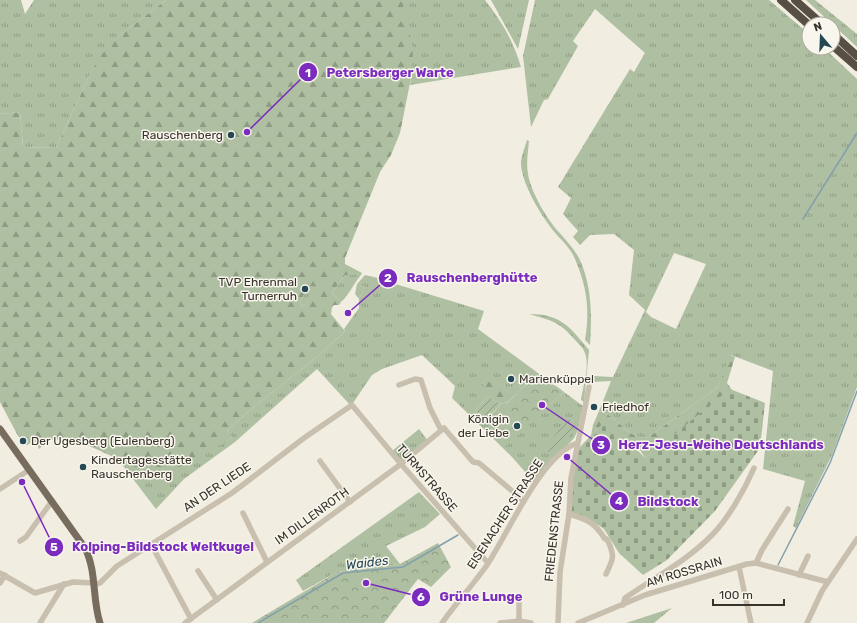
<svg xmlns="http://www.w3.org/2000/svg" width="857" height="623" font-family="Rubik,sans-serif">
  <defs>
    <pattern id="grass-tufts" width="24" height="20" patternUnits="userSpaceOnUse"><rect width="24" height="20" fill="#afbfa2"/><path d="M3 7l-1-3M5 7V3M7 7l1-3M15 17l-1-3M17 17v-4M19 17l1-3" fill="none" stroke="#8f9c84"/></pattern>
    <pattern id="forest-firs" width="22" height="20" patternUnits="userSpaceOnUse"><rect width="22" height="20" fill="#afbfa2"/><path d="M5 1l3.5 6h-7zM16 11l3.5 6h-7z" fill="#8f9c84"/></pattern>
    <pattern id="cemetery-stones" width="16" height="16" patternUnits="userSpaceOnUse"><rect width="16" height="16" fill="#afbfa2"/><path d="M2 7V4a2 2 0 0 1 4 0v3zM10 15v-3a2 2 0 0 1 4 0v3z" fill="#8f9c84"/></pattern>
    <pattern id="park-crowns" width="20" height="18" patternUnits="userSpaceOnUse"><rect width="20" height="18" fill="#afbfa2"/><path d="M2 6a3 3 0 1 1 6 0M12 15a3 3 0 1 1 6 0" fill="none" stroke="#8f9c84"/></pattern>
    <pattern id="garden-furrows" width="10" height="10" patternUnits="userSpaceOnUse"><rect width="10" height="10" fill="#afbfa2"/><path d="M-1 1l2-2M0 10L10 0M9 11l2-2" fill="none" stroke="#8f9c84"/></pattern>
  </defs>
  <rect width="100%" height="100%" fill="#f1ede1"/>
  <g fill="url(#grass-tufts)" fill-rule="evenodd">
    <path d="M0 0H21L25 14 34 0H166L119 36 91 72 56 148 23 147 20 112 0 114Z"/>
    <path d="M402 0H485C501 20 514 42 521 67L410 85 412 73Z"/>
    <path d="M491 0H529L518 49Z"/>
    <path d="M535 0H769L809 34V48H824L857 79V387L832 455 796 528 793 526 805 481 763 469 773 371 731 355 718 387 647 438C627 439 619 416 599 411L611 381 592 382 593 376 613 377 645 310 629 295 634 250 614 234 590 235 580 245 573 237 578 231 563 214 571 198 558 187 630 69 634 72 645 53 595 9 573 41 578 46 548 99 544 100 531 127 523 56ZM674 253 706 264 676 329 651 317 646 312Z"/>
    <path d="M806 0H815L857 34V47Z"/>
    <path d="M527 140 529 141C528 152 526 163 528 174 531 192 545 215 556 229 564 238 573 247 579 258 592 285 592 316 590 345L585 340C590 310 587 287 575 259 570 246 557 237 549 225 538 210 520 180 521 161 522 154 525 147 527 140Z"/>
    <path d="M350 273 361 275C353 284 350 294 341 302L332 293 345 275Z"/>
    <path d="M365 275 378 278V284L379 279 484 311 478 329 553 384H548L546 395 540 389 527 383 522 389 519 386 506 387 485 382 480 393 488 397 475 410 486 421 501 404 509 401 489 423 500 434 505 446 564 392 583 406 577 432 574 438 534 482 512 457 452 398 455 386 422 355 382 369 372 375 351 406 317 369 235 442 184 479 156 509 130 475 151 480 232 438 227 431C264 395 308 368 345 331L344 329 359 308V299L365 287 357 284Z"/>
    <path d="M314 286 320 288 303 307 300 302 308 287Z"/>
    <path d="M529 314C561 314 570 327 589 350L584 402 581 400C583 386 591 364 584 351 583 348 579 344 576 341 560 322 553 321 529 314Z"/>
    <path d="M419 429 428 441 402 462 392 451Z"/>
    <path d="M419 492 440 514 425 527 386 546 400 564 337 572 303 591 296 580Z"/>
    <path d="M672 608 654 623H626Z"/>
  </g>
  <g fill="url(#forest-firs)" fill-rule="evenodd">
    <path d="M166 0H402L413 48 412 73 400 133 391 155 380 172 345 258V264L362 273 361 275H345L332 293 341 302 339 305H334L332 307 331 314 345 331C308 368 264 395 227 431L232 438 194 460 151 480 130 475 118 459 87 445 55 439 48 441 39 449C36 439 30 437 20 438L17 434 0 402V114L20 112 23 147 56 148 91 72 101 55 119 36ZM314 286 319 288 303 307 300 302 308 287Z"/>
    <path d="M730 355 735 357 727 383 732 390 645 458 640 450 597 429 591 436 593 425 599 411C619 416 627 439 647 438L718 387Z"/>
    <path d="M485 381 506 387 519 386 522 389 509 401 501 404 479 393Z"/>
  </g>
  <path fill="url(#cemetery-stones)" d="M730 389 765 403 760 448 715 511 667 560 643 575 619 553 604 529 586 517 570 512 572 478 577 450 607 419 645 458Z"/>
  <g fill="url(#park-crowns)">
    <path d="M357 284 365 287 359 299 355 294Z"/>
    <path d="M530 381 539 385 545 394 546 391 543 386C552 381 557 387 564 392L505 447 500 434 489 423 498 412Z"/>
    <path d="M29 437 31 439V443L27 445 24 444 20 438Z"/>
    <path d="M438 543 451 567 431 587 418 579 384 623H252L337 572 400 564Z"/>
  </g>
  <g fill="url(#garden-furrows)">
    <path d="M488 397 501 404 485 421 475 410Z"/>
    <path d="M567 420H576L573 432 552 455 544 449Z"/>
  </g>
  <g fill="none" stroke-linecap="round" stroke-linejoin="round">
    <g stroke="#83a1ab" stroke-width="1.5">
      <path d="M803 219 857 133"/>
      <path d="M778 565 830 463 857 391"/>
      <path d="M258 623 343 573 403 567 458 535"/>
    </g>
    <g stroke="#c8bfae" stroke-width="5.5">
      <path d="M399 385 415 379 421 380 430 408 441 430"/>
      <path d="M320 461 350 502"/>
      <path d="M0 489 29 470"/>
      <path d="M243 513 267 562"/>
      <path d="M569 514C587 519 595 523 605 539H607C615 556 614 558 606 574"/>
      <path d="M20 541 26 537 52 501"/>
      <path d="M151 544 191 619"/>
      <path d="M756 563 762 550 788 509"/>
      <path d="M739 567 751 623"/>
      <path d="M198 571 217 600"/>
      <path d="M0 573 35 593 73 582 94 583"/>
      <path d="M799 575 808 556"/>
      <path d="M0 583 5 575"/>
      <path d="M94 585 100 583 117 566 232 493 304 438 352 405 401 464 488 563"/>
      <path d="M623 605 625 598C654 578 688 560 712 535 728 519 745 489 754 468"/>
      <path d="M519 621V597"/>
      <path d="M40 623 64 584"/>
      <path d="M185 623 401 464 444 428 473 462 479 463 524 501"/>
      <path d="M442 623C456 603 473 585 487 565 509 532 540 457 577 443"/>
      <path d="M500 623 519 621 531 623"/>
      <path d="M558 623 560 572 569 514 571 478 589 387"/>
      <path d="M578 623 645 595 747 564 756 563 828 582"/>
      <path d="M807 623 822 591 857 539"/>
    </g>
    <path stroke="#786c5e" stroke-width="7" d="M0 429 85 548C97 572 92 599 100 623"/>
    <g stroke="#574e44" stroke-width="8">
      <path d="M781 0 809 25"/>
      <path d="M795 0 822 24"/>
      <path d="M833 34 857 56"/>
      <path d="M833 46 857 67"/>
    </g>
  </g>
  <g fill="#254855" stroke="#f9f6ed" stroke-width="1.5">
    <circle cx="231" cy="135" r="4"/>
    <circle cx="305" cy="289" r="4"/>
    <circle cx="511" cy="379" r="4"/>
    <circle cx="594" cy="407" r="4"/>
    <circle cx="517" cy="426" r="4"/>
    <circle cx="23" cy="441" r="4"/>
    <circle cx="83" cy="467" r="4"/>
  </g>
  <g text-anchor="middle" stroke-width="3" stroke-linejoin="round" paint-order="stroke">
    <g font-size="12" fill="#37322b" stroke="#f9f6ed" text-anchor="start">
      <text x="223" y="139" text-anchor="end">Rauschenberg</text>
      <text x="297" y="286" text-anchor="end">TVP Ehrenmal<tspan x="297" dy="14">Turnerruh</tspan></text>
      <text x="519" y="383">Marienküppel</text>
      <text x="602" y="411">Friedhof</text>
      <text x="509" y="423" text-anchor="end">Königin<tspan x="509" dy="14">der Liebe</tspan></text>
      <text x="31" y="445">Der Ugesberg (Eulenberg)</text>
      <text x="91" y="464">Kindertagesstätte<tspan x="91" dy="14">Rauschenberg</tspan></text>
    </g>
    <g font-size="12" fill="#37322b" stroke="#f9f6ed">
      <text transform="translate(427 478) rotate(49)" y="4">TURMSTRASSE</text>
      <text transform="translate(217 487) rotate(-34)" y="4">AN DER LIEDE</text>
      <text transform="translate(505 514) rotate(-57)" y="4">EISENACHER STRASSE</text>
      <text transform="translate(312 516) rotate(-36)" y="4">IM DILLENROTH</text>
      <text transform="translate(554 531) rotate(-84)" y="4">FRIEDENSTRASSE</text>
      <text transform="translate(684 572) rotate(-17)" y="4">AM ROSSRAIN</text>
    </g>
    <g font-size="13" font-style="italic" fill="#254855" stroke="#f9f6ed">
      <text transform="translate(367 562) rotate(-7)" y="5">Waides</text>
    </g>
  </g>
  <path fill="none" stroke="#7b2cbf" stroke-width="1.5" d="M247 132L308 72M348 313L388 278M542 405L601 445M567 457L619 501M22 482L54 547M366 583L421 597"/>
  <g fill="#7b2cbf" stroke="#f9f6ed" stroke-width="1.5">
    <circle cx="247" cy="132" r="4"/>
    <circle cx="348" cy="313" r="4"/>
    <circle cx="542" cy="405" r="4"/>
    <circle cx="567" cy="457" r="4"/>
    <circle cx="22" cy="482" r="4"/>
    <circle cx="366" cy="583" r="4"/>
    <circle cx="308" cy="72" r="10"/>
    <circle cx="388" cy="278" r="10"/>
    <circle cx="601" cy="445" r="10"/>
    <circle cx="619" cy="501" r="10"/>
    <circle cx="54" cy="547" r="10"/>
    <circle cx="421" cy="597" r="10"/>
  </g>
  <g font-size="12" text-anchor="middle" font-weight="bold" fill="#fff">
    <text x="308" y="77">1</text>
    <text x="388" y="282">2</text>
    <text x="601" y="449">3</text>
    <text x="619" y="505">4</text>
    <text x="54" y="551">5</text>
    <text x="421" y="601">6</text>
  </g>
  <g font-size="13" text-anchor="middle" font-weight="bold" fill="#7b2cbf" stroke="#f9f6ed" stroke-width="3" stroke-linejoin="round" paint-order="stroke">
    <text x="390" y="77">Petersberger Warte</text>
    <text x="472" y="282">Rauschenberghütte</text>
    <text x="721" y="449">Herz-Jesu-Weihe Deutschlands</text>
    <text x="668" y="506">Bildstock</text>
    <text x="163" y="551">Kolping-Bildstock Weltkugel</text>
    <text x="481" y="601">Grüne Lunge</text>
  </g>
  <g transform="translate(821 36) rotate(341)"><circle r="19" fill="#f9f6ed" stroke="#aba89f"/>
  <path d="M0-3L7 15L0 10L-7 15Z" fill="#254855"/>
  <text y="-6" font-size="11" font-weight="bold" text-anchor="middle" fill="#37322b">N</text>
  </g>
  <path d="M713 599v6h71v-6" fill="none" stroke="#37322b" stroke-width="2"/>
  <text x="719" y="599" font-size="12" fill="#37322b" stroke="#f9f6ed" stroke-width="3" paint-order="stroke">100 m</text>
</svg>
